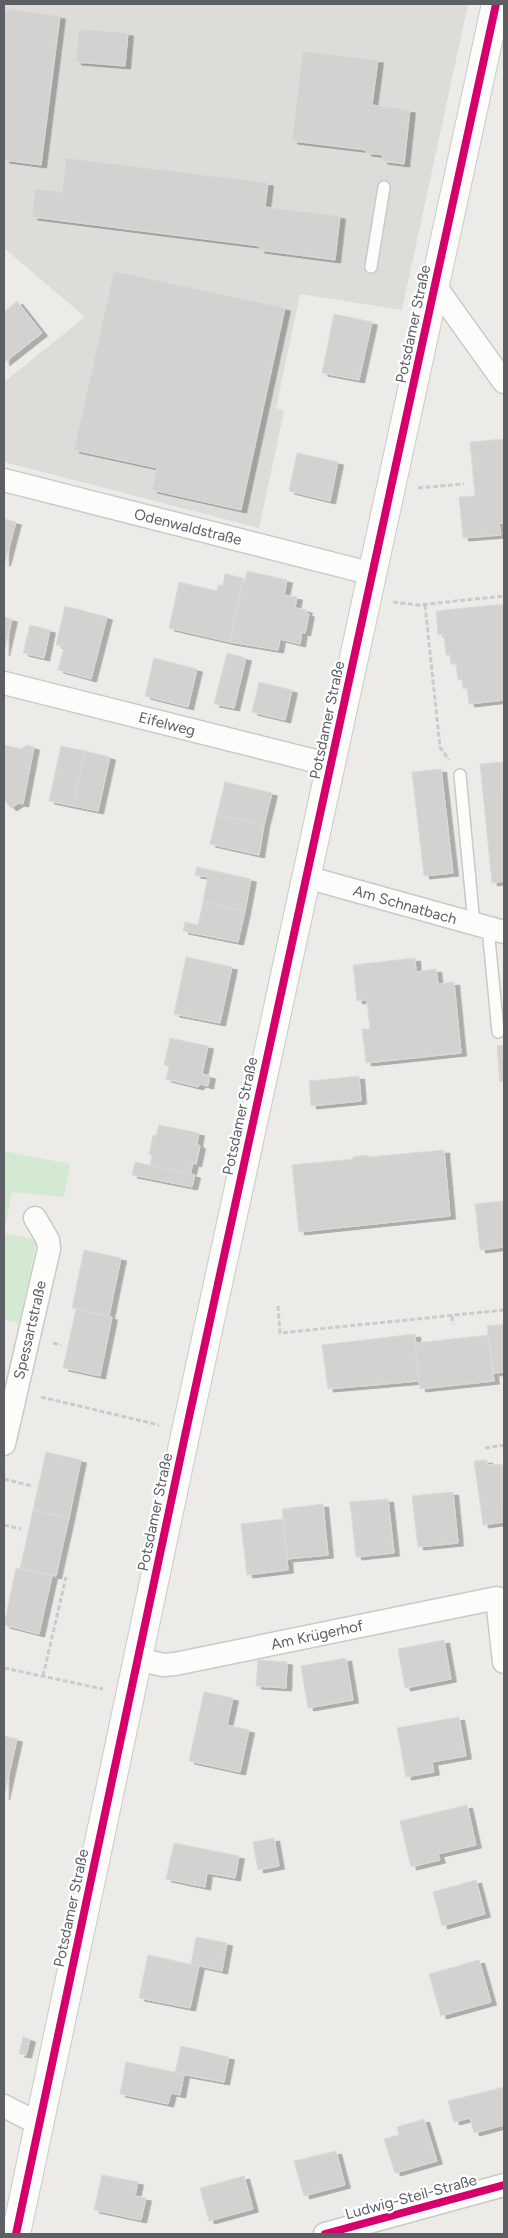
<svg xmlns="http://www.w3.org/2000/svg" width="508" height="2238" font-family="Figtree,sans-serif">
  <defs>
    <filter id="shadow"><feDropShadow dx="5.5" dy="3" stdDeviation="0" flood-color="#0004"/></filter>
  </defs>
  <rect width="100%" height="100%" fill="#ecebe7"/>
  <path fill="#dddcd8" d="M4 4H468L402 310 300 294 276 408 284 411 259 528 4 462V382L85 317 4 248Z"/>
  <path fill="#d4e9d2" d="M4 1151 70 1164 64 1197 12 1192 4 1233 37 1240 19 1323 4 1320Z"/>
  <g fill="#d3d2d0" stroke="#dcdad6" filter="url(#shadow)">
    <path d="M4 9 60 16 41 165 4 160Z"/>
    <path d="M79 29 128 33 125 66 76 62Z"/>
    <path d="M303 51 378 60 372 105 410 110 404 164 382 161 383 155 366 153V150L292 141Z"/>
    <path d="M66 158 268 183 265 207 340 216 335 260 259 250 260 246 32 217 35 189 62 192Z"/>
    <path d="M114 271 285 308 241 510 152 490 157 468 74 450Z"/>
    <path d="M17 301 42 333 4 363V312Z"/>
    <path d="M334 314 372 322 359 380 322 373Z"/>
    <path d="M504 439V523H499L501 535 463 538 459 497 475 496 470 442Z"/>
    <path d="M297 453 338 462 330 501 289 491Z"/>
    <path d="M4 519 16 522 5 563H4Z"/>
    <path d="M247 571 287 580 284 595 297 597 295 608 307 610 306 613 309 614 305 633 302 632 300 644 280 639 278 650 230 642 242 580 245 581Z"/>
    <path d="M225 574 243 578 230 642 169 628 179 582 217 591 218 585H223Z"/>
    <path d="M504 604V700L469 704 467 688 463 689 462 680H458L456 664H451L450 655H446L444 634 438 635 436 611Z"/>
    <path d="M65 606 107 617 91 679 58 670 64 647 56 645Z"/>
    <path d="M4 617 12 619 4 653Z"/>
    <path d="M30 625 50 630 44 658 23 653Z"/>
    <path d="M227 653 246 658 234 708 214 704Z"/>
    <path d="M154 658 197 669 188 707 145 696Z"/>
    <path d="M259 682 292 690 285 720 252 712Z"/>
    <path d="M4 745 21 749 27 745 34 747 23 804 19 803 11 808 4 800Z"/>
    <path d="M61 746 85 751 73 806 49 801Z"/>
    <path d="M85 751 110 757 98 811 73 806Z"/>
    <path d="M503 762 504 881 492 883 480 764Z"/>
    <path d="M441 769 453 873 424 876 412 772Z"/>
    <path d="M225 782 272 793 264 825 217 815Z"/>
    <path d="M217 815 264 825 259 855 210 844Z"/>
    <path d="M197 867 251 879 245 911 203 902 208 877 195 875Z"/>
    <path d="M203 902 245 911 238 942 183 931 185 922 198 925Z"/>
    <path d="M186 957 232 967 220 1023 174 1014Z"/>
    <path d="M415 958 416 972 436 969 438 984 454 982 461 1053 366 1063 362 1029H370L367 1000 357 1001 353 965Z"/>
    <path d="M170 1038 208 1046 202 1074 210 1076 208 1086 200 1084 198 1087 166 1079 169 1066 164 1065Z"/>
    <path d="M503 1045 504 1081 500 1082 497 1046Z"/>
    <path d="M359 1076 361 1101 311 1106 309 1081Z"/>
    <path d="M159 1125 199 1133 197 1144 200 1146 196 1164 193 1163 190 1175 150 1166 152 1155 149 1154 153 1135 156 1136Z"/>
    <path d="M444 1150 450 1216 299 1232 292 1165 353 1159V1157L368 1155V1157Z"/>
    <path d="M135 1162 195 1175 192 1187 132 1175Z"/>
    <path d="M504 1201V1247L480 1250 475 1204Z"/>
    <path d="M84 1250 121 1258 109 1316 72 1308Z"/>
    <path d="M76 1309 112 1317 100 1376 63 1368Z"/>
    <path d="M504 1324V1372L494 1373 487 1326Z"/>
    <path d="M415 1334 419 1381 328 1389 322 1345Z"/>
    <path d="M488 1335 494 1381 420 1389 415 1343Z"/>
    <path d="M46 1452 81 1460 69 1518 33 1510Z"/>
    <path d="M487 1460V1465L502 1464 504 1522 483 1525 474 1461Z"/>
    <path d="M453 1492 458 1543 418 1547 412 1496Z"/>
    <path d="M388 1499 394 1553 356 1557 350 1502Z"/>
    <path d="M323 1504 328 1555 287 1559 282 1509Z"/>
    <path d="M33 1510 69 1518 56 1576 20 1569Z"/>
    <path d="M283 1519 288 1570 247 1575 241 1524Z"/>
    <path d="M16 1568 52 1576 39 1634 4 1625Z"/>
    <path d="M444 1640 451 1679 405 1688 398 1649Z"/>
    <path d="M346 1658 353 1700 308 1708 301 1666Z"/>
    <path d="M258 1660 287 1662 286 1688 256 1686Z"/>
    <path d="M204 1692 233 1698 227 1725 249 1730 240 1772 189 1761Z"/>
    <path d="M459 1717 466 1756 432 1762 434 1772 406 1777 397 1728Z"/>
    <path d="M4 1736 17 1739 4 1797Z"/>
    <path d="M467 1805 476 1845 438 1854 440 1860 411 1867 400 1821Z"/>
    <path d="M274 1838 279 1866 258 1870 253 1842Z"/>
    <path d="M174 1843 239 1856 235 1878 207 1873 205 1887 166 1879Z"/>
    <path d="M476 1880 485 1914 442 1926 433 1892Z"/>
    <path d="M196 1937 227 1943 222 1971 191 1964Z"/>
    <path d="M148 1955 199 1966 190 2008 139 1998Z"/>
    <path d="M479 1960 491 2002 441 2016 429 1974Z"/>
    <path d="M23 2037 30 2039 26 2055 19 2054Z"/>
    <path d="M181 2046 229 2057 224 2082 175 2073Z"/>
    <path d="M126 2062 184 2074 180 2095 171 2093 168 2104 120 2094Z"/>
    <path d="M504 2087V2125L474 2133 470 2118 454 2122 448 2101Z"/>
    <path d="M424 2119 437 2161 395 2173 384 2139 399 2135 397 2127Z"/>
    <path d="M336 2151 345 2185 304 2196 294 2161Z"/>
    <path d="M102 2175 138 2182 135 2196 146 2198 141 2220 94 2210Z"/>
    <path d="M244 2176 253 2209 209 2221 200 2188Z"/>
  </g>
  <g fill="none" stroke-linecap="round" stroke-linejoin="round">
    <defs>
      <g id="service">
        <path d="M371 267 384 187"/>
        <path d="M460 775 474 924"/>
        <path d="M488 928 498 1032"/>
      </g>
      <g id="minor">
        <path d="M435 286 504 382"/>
        <path d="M4 480 373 574"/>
        <path d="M4 683 331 765"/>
        <path d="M306 877 504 932"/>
        <path d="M4 1444 49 1249 48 1240 35 1218"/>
        <path d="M138 1659 163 1665 175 1664 497 1598 504 1662"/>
        <path d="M4 2106 39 2124"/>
        <path d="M325 2234 504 2185"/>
      </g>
      <path id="tertiary" d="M16 2234 186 1431 496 4"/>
    </defs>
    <use href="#service" stroke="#c9c9c9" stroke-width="14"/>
    <use href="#minor" stroke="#c9c9c9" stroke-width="25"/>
    <use href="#tertiary" stroke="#c9c9c9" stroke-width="30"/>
    <g stroke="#c8cdca" stroke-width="3" stroke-dasharray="5 2.5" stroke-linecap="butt">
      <path d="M418 488 464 484"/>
      <path d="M393 602 418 605 504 596"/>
      <path d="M425 605 440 747 449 760"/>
      <path d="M278 1306 280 1333 504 1310"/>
      <path d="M452 1316 453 1324"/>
      <path d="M53 1343 61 1345"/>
      <path d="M41 1397 159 1425"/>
      <path d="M485 1448 504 1445"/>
      <path d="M4 1479 32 1486"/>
      <path d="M4 1525 21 1529"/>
      <path d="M4 1668 103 1689"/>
      <path d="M43 1676 66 1577"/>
    </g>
    <use href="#service" stroke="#fcfcfb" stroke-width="11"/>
    <use href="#minor" stroke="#fcfcfb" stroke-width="22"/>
    <use href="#tertiary" stroke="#fcfcfb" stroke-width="28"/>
    <defs>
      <g id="cycleway">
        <path d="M16 2234 186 1431 496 4"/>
        <path d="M325 2234 504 2185"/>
      </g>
    </defs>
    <use href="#cycleway" stroke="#fff" stroke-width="11"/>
    <use href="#cycleway" stroke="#d6006c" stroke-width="8"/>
  </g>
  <g text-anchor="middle" stroke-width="4.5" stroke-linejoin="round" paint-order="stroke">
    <g font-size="15" fill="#5c6065" stroke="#fff">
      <text transform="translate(413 324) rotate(-78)" y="5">Potsdamer Straße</text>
      <text transform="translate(188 527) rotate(14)" y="5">Odenwaldstraße</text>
      <text transform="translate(327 720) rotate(-78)" y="5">Potsdamer Straße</text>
      <text transform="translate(167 724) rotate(14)" y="5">Eifelweg</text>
      <text transform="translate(405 905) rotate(16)" y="5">Am Schnatbach</text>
      <text transform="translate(240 1116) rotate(-78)" y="5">Potsdamer Straße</text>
      <text transform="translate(30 1330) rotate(-77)" y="5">Spessartstraße</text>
      <text transform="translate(155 1512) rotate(-78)" y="5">Potsdamer Straße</text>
      <text transform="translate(317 1635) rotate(-12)" y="5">Am Krügerhof</text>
      <text transform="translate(71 1908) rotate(-78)" y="5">Potsdamer Straße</text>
      <text transform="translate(411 2197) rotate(-15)" y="5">Ludwig-Steil-Straße</text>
    </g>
  </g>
  <rect width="508" height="2238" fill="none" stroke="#5c6065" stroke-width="10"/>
</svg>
